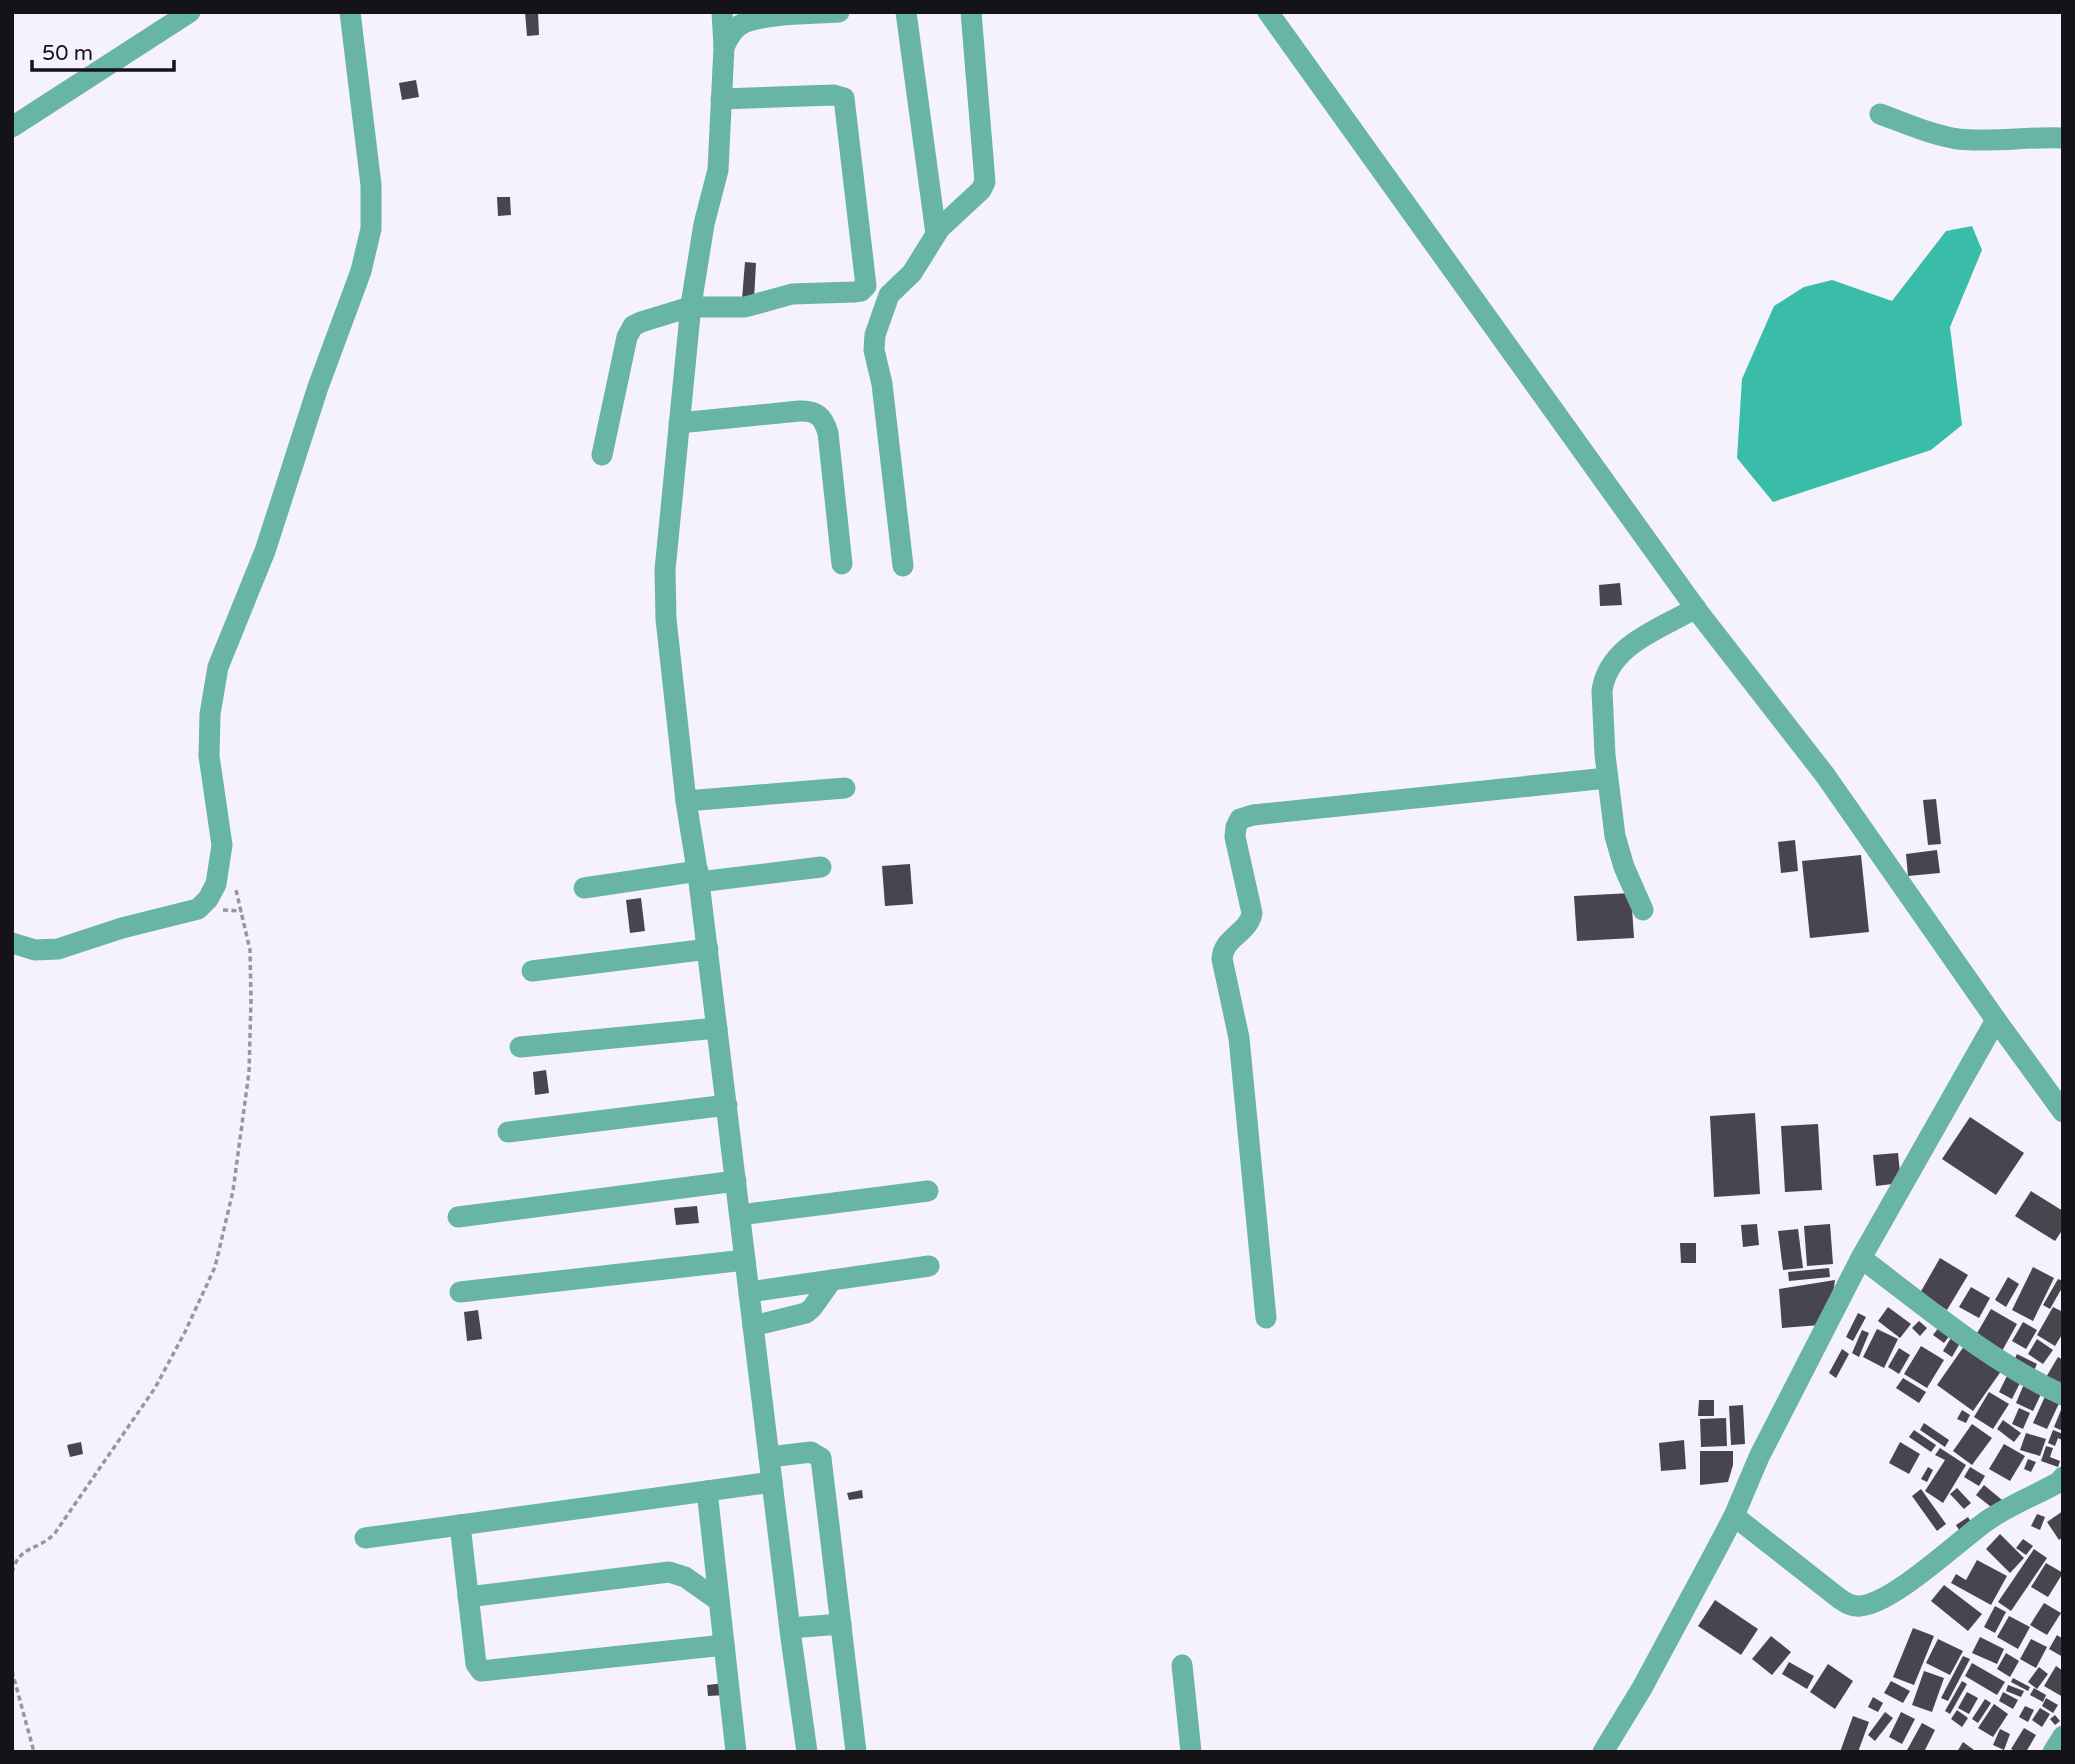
<svg xmlns="http://www.w3.org/2000/svg" width="2075" height="1764" font-family="'Varela Round',sans-serif">
  <rect width="100%" height="100%" fill="#f5f1fd"/>
  <path fill="#39bca8" d="M1972 226 1982 250 1950 327 1962 425 1931 450 1773 502 1737 458 1742 379 1774 306 1804 287 1832 280 1892 301 1946 231Z"/>
  <g fill="#49454f">
    <path d="M525 12H538L539 35 527 36Z"/>
    <path d="M416 80 419 97 402 100 399 83Z"/>
    <path d="M497 197H510L511 215 498 216Z"/>
    <path d="M745 262 756 263 754 300 742 299Z"/>
    <path d="M1620 583 1622 605 1600 606 1599 585Z"/>
    <path d="M1936 799 1941 844 1928 845 1923 800Z"/>
    <path d="M1795 840 1798 871 1781 873 1778 842Z"/>
    <path d="M1937 850 1940 873 1908 876 1906 854Z"/>
    <path d="M1861 855 1869 932 1810 938 1802 861Z"/>
    <path d="M910 864 913 904 885 906 882 866Z"/>
    <path d="M1631 893 1634 938 1577 941 1574 896Z"/>
    <path d="M641 898 645 931 630 933 626 900Z"/>
    <path d="M546 1070 549 1093 535 1095 533 1072Z"/>
    <path d="M1755 1113 1760 1194 1714 1197 1710 1116Z"/>
    <path d="M1970 1117 2024 1153 1996 1195 1942 1159Z"/>
    <path d="M1818 1124 1822 1190 1785 1192 1781 1126Z"/>
    <path d="M1898 1153 1901 1183 1876 1186 1873 1155Z"/>
    <path d="M2031 1191 2063 1211V1229L2055 1241 2015 1216Z"/>
    <path d="M697 1206 699 1223 676 1225 674 1208Z"/>
    <path d="M1757 1224 1759 1245 1743 1247 1741 1225Z"/>
    <path d="M1830 1224 1833 1264 1807 1266 1804 1226Z"/>
    <path d="M1798 1229 1803 1268 1783 1270 1778 1231Z"/>
    <path d="M1680 1243H1696V1263H1681Z"/>
    <path d="M1940 1258 1968 1275 1947 1310 1920 1293Z"/>
    <path d="M2033 1267 2054 1278 2033 1321 2012 1310Z"/>
    <path d="M1829 1268 1830 1277 1789 1281 1788 1272Z"/>
    <path d="M2008 1277 2019 1284 2006 1307 1995 1300Z"/>
    <path d="M2058 1279 2063 1281V1286L2050 1309 2043 1305Z"/>
    <path d="M1835 1280 1832 1301 1820 1325 1782 1328 1779 1289Z"/>
    <path d="M1971 1287 1990 1298 1979 1318 1959 1307Z"/>
    <path d="M1888 1307 1911 1324 1900 1338 1878 1321Z"/>
    <path d="M2053 1307 2063 1312V1333L2055 1346 2037 1335Z"/>
    <path d="M1991 1309 2017 1324 2002 1351 1976 1335Z"/>
    <path d="M478 1310 482 1339 467 1341 464 1312Z"/>
    <path d="M1858 1313 1866 1317 1853 1341 1846 1337Z"/>
    <path d="M1919 1321 1927 1328 1920 1336 1912 1328Z"/>
    <path d="M2023 1322 2037 1330 2026 1349 2012 1341Z"/>
    <path d="M1942 1323 1953 1331 1944 1343 1933 1335Z"/>
    <path d="M1877 1329 1898 1339 1884 1368 1863 1357Z"/>
    <path d="M1862 1330 1869 1333 1859 1357 1852 1353Z"/>
    <path d="M1955 1331 1964 1336 1952 1357 1943 1351Z"/>
    <path d="M1969 1339 2004 1367 1973 1411 1937 1385Z"/>
    <path d="M2037 1339 2053 1350 2043 1364 2028 1354Z"/>
    <path d="M1921 1346 1944 1360 1927 1388 1904 1374Z"/>
    <path d="M1899 1348 1910 1355 1899 1374 1888 1367Z"/>
    <path d="M1842 1349 1849 1354 1836 1378 1829 1373Z"/>
    <path d="M2017 1354 2037 1364 2032 1375 2012 1365Z"/>
    <path d="M2058 1357 2063 1360V1382L2060 1388 2045 1379Z"/>
    <path d="M2008 1374 2021 1381 2012 1399 1999 1392Z"/>
    <path d="M1903 1378 1926 1392 1919 1403 1896 1388Z"/>
    <path d="M2024 1384 2042 1392 2033 1411 2016 1403Z"/>
    <path d="M1989 1392 2009 1404 1993 1429 1974 1417Z"/>
    <path d="M2047 1392 2061 1399 2047 1429 2033 1423Z"/>
    <path d="M1699 1400H1714V1416H1698Z"/>
    <path d="M1743 1405 1745 1444 1731 1445 1729 1406Z"/>
    <path d="M2063 1405V1431L2054 1427Z"/>
    <path d="M2019 1408 2030 1413 2023 1429 2012 1424Z"/>
    <path d="M1962 1410 1970 1415 1966 1423 1957 1419Z"/>
    <path d="M1726 1418 1727 1446 1701 1447 1700 1419Z"/>
    <path d="M2003 1420 2021 1433 2014 1442 1997 1429Z"/>
    <path d="M1924 1423 1949 1440 1945 1447 1920 1430Z"/>
    <path d="M1972 1424 1992 1438 1972 1465 1953 1451Z"/>
    <path d="M1914 1430 1936 1445 1931 1452 1909 1437Z"/>
    <path d="M2053 1430 2063 1434 2062 1440 2058 1438 2055 1446 2048 1443Z"/>
    <path d="M2026 1433 2046 1439 2040 1456 2020 1450Z"/>
    <path d="M1684 1440 1686 1469 1661 1471 1659 1443Z"/>
    <path d="M81 1442 83 1454 70 1457 67 1445Z"/>
    <path d="M1900 1442 1920 1454 1909 1474 1889 1463Z"/>
    <path d="M2004 1444 2025 1456 2010 1481 1989 1469Z"/>
    <path d="M2046 1446 2053 1448 2050 1457 2060 1461 2058 1467 2041 1461Z"/>
    <path d="M1940 1448 1966 1465 1943 1503 1925 1491 1945 1460 1935 1455Z"/>
    <path d="M1700 1451H1733V1465L1728 1482 1700 1485Z"/>
    <path d="M2028 1459 2036 1462 2031 1472 2024 1469Z"/>
    <path d="M1928 1467 1933 1470 1927 1482 1921 1479Z"/>
    <path d="M1970 1467 1985 1476 1979 1486 1964 1477Z"/>
    <path d="M1984 1485 2002 1500 1995 1510 1976 1495Z"/>
    <path d="M1957 1488 1971 1503 1964 1509 1950 1494Z"/>
    <path d="M1921 1489 1946 1524 1937 1531 1912 1496Z"/>
    <path d="M862 1490 863 1498 849 1500 847 1493Z"/>
    <path d="M2063 1511V1537L2059 1540 2047 1522Z"/>
    <path d="M2037 1514 2045 1517 2040 1530 2031 1526Z"/>
    <path d="M1968 1517 1974 1527 1962 1535 1956 1525Z"/>
    <path d="M2000 1534 2024 1558 2010 1573 1986 1549Z"/>
    <path d="M2023 1539 2033 1546 2026 1555 2016 1548Z"/>
    <path d="M2034 1549 2047 1558 2011 1611 1998 1602Z"/>
    <path d="M1977 1560 2007 1576 1991 1605 1951 1583 1956 1574 1966 1580Z"/>
    <path d="M2046 1563 2063 1573 2048 1597 2031 1587Z"/>
    <path d="M1944 1585 1982 1614 1968 1631 1931 1601Z"/>
    <path d="M1715 1600 1758 1629 1741 1655 1698 1626Z"/>
    <path d="M2044 1603 2061 1613 2047 1635 2030 1625Z"/>
    <path d="M1995 1606 2006 1612 1995 1633 1984 1627Z"/>
    <path d="M2009 1616 2030 1627 2018 1649 1997 1637Z"/>
    <path d="M1913 1628 1934 1636 1914 1685 1893 1677Z"/>
    <path d="M2057 1635 2063 1639V1657L2049 1649Z"/>
    <path d="M1771 1636 1791 1652 1772 1675 1752 1659Z"/>
    <path d="M1980 1637 2004 1649 1997 1664 1972 1653Z"/>
    <path d="M1938 1639 1963 1651 1950 1675 1926 1663Z"/>
    <path d="M2031 1639 2047 1647 2036 1668 2020 1659Z"/>
    <path d="M2006 1653 2019 1661 2010 1677 1997 1669Z"/>
    <path d="M1963 1656 1970 1659 1948 1701 1941 1698Z"/>
    <path d="M1789 1662 1814 1676 1807 1689 1782 1674Z"/>
    <path d="M1972 1663 2005 1682 1997 1695 1965 1676Z"/>
    <path d="M1828 1664 1853 1681 1835 1709 1810 1692Z"/>
    <path d="M2056 1666 2063 1671V1697L2044 1686Z"/>
    <path d="M2039 1667 2048 1674 2037 1689 2028 1682Z"/>
    <path d="M1924 1671 1944 1678 1932 1712 1912 1705Z"/>
    <path d="M2013 1678 2030 1687 2028 1691 2011 1682Z"/>
    <path d="M1891 1681 1910 1691 1903 1703 1884 1693Z"/>
    <path d="M1962 1681 1967 1684 1950 1714 1945 1711Z"/>
    <path d="M725 1683 726 1695 708 1696 707 1685Z"/>
    <path d="M2008 1685 2024 1691 2021 1697 2006 1691Z"/>
    <path d="M2034 1688 2046 1695 2043 1702 2030 1695Z"/>
    <path d="M1967 1692 1978 1698 1969 1714 1958 1708Z"/>
    <path d="M2003 1692 2018 1700 2013 1709 1999 1701Z"/>
    <path d="M1873 1697 1883 1703 1878 1712 1868 1707Z"/>
    <path d="M2046 1698 2058 1705 2053 1713 2042 1706Z"/>
    <path d="M1985 1699 1991 1703 1978 1723 1972 1719Z"/>
    <path d="M1994 1704 2008 1714 1993 1737 1978 1728Z"/>
    <path d="M2025 1706 2034 1710 2028 1722 2019 1717Z"/>
    <path d="M2040 1708 2050 1714 2042 1727 2032 1720Z"/>
    <path d="M1957 1710 1968 1718 1962 1727 1951 1719Z"/>
    <path d="M1885 1712 1893 1718 1875 1741 1868 1735Z"/>
    <path d="M1901 1712 1915 1719 1902 1744 1889 1737Z"/>
    <path d="M2055 1715 2060 1721 2055 1725 2050 1719Z"/>
    <path d="M1853 1716 1869 1722 1858 1752H1840Z"/>
    <path d="M1922 1723 1935 1730 1924 1752H1906Z"/>
    <path d="M2024 1728 2036 1735 2026 1752H2017L2011 1749Z"/>
    <path d="M2000 1729 2010 1734 2004 1750 1993 1745Z"/>
    <path d="M1963 1742 1974 1750 1973 1752H1957Z"/>
  </g>
  <g fill="none" stroke-linecap="round" stroke-linejoin="round">
    <g stroke="#98969e" stroke-width="3.5" stroke-dasharray="5 3.5" stroke-linecap="butt">
      <path d="M223 910 242 911"/>
      <path d="M12 1572C20 1544 39 1551 55 1533L155 1388 185 1332 215 1267 233 1191 249 1072 251 1000 250 950 236 890"/>
      <path d="M12 1671 34 1752"/>
    </g>
    <g stroke="#68b4a6" stroke-width="21">
      <path d="M722 12 724 47"/>
      <path d="M906 12 936 234"/>
      <path d="M1268 12 1699 613 1825 775 1996 1020 2063 1112"/>
      <path d="M1880 114C1905 123 1931 135 1958 139 1993 143 2028 136 2063 138"/>
      <path d="M12 127 190 12"/>
      <path d="M679 423 799 411C816 410 823 416 828 433L842 564"/>
      <path d="M602 455 627 337 633 326 641 322 690 307H745L792 294 854 292 861 291 866 286 844 98 834 95 721 99"/>
      <path d="M903 566 882 384 874 350 875 335 889 295 912 273 940 228 981 190 985 182 971 12"/>
      <path d="M686 801 845 788"/>
      <path d="M699 882 821 867"/>
      <path d="M584 888 698 871"/>
      <path d="M1643 910 1624 867 1615 836 1605 755 1602 691C1608 645 1660 629 1696 608"/>
      <path d="M12 943 35 950 58 949 122 928 198 909 208 899 216 884 222 845 209 756 210 714 218 667 265 551 318 387 361 271 371 229V185L350 12"/>
      <path d="M532 971 708 949"/>
      <path d="M520 1047 717 1028"/>
      <path d="M508 1132 727 1105"/>
      <path d="M740 1215 928 1191"/>
      <path d="M458 1217 736 1181"/>
      <path d="M1861 1258C1926 1307 1989 1361 2063 1395"/>
      <path d="M460 1292 745 1260"/>
      <path d="M749 1292 929 1266"/>
      <path d="M1266 1318 1239 1038 1222 959C1223 937 1249 933 1252 913L1235 837 1236 827 1240 819 1253 815 1607 778"/>
      <path d="M753 1326 806 1313 812 1308 832 1280"/>
      <path d="M769 1457 811 1452 821 1458 856 1752"/>
      <path d="M707 1491 736 1752"/>
      <path d="M1734 1516 1840 1599C1846 1603 1852 1607 1860 1606 1893 1604 1959 1540 1988 1520 2010 1505 2036 1495 2059 1482L2063 1477"/>
      <path d="M460 1525 476 1664 481 1671 724 1645"/>
      <path d="M365 1538 772 1482"/>
      <path d="M468 1597 669 1572 685 1577 719 1601"/>
      <path d="M790 1628 841 1624"/>
      <path d="M1182 1665 1191 1752"/>
      <path d="M807 1752 791 1638 699 882 686 801 666 619 665 570 691 305 704 224 718 170 724 47C728 38 732 30 740 25 759 13 816 14 839 12"/>
      <path d="M1603 1752 1642 1688 1713 1556 1734 1516 1759 1457 1861 1258 1996 1020"/>
      <path d="M2053 1752 2063 1736"/>
    </g>
  </g>
  <rect width="2075" height="1764" fill="none" stroke="#141317" stroke-width="28"/>
  <path d="M32 60v10h142v-10" fill="none" stroke="#141317" stroke-width="3.5"/>
  <text x="42" y="60" font-size="21" fill="#141317" stroke="#f5f1fd" stroke-width="5" paint-order="stroke">50 m</text>
</svg>
